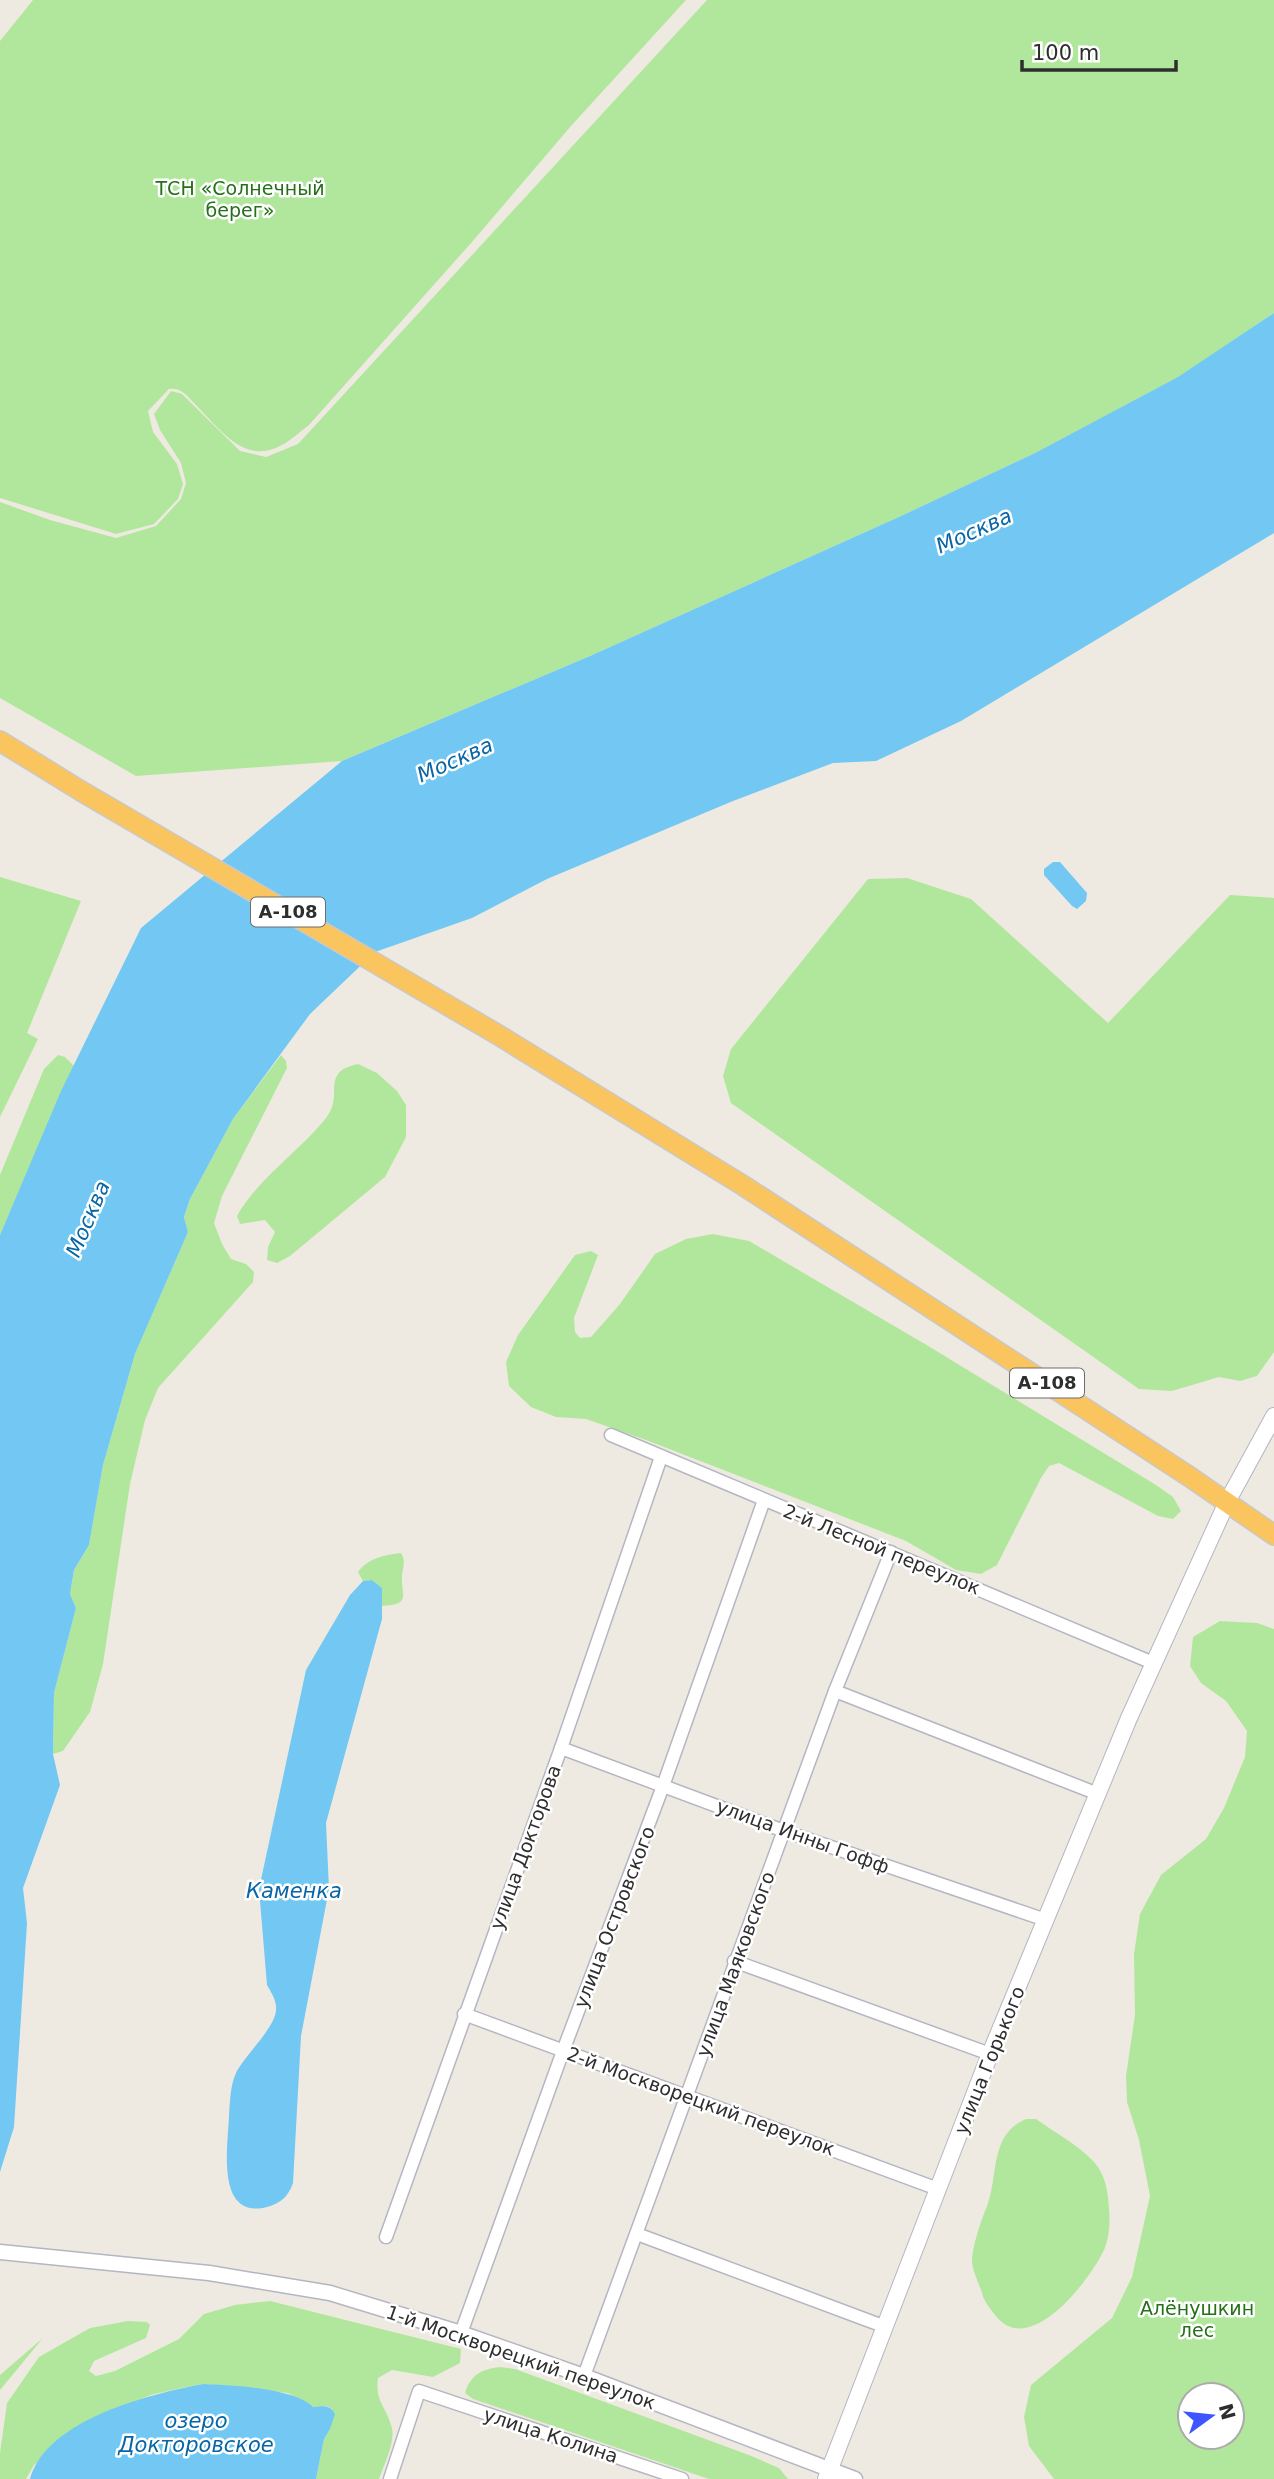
<svg xmlns="http://www.w3.org/2000/svg" width="1274" height="2479" font-family="'DejaVu Sans',sans-serif">
  <rect width="100%" height="100%" fill="#efeae1"/>
  <g fill="#b1e79c" fill-rule="evenodd">
    <path d="M33 0H686L571 126 472 242 309 425C300 431 292 440 282 445 243 467 218 426 192 401 186 394 179 387 169 389L148 411 153 432 177 464 183 484 178 499 154 524 116 534 0 498V41Z"/>
    <path d="M707 0H1274V313L1179 377 1035 453 901 516 590 656 342 761 136 776 0 698V502L50 520 116 538 156 526 181 499 186 483 181 463 160 430 154 414 171 391 182 394 240 451 266 457 298 444Z"/>
    <path d="M0 877 81 901 27 1033 38 1039 0 1117Z"/>
    <path d="M907 878 971 899 1108 1023 1230 895 1274 898V1352L1257 1376 1240 1381 1219 1377 1172 1391 1139 1389 731 1103 723 1076 731 1049 868 879Z"/>
    <path d="M58 1055 65 1057 74 1066 0 1235V1175L44 1069Z"/>
    <path d="M281 1055 286 1061 287 1068 222 1196 214 1223 222 1244 231 1259 246 1264 254 1272 253 1282 158 1388 145 1420 130 1484 103 1664 90 1712 63 1751 53 1754 54 1693 76 1608 70 1594 74 1570 89 1545 103 1465 135 1354 188 1232 184 1217 190 1199 233 1119Z"/>
    <path d="M358 1064 377 1073 397 1091 406 1105V1137L385 1177 290 1256 277 1263 267 1260 268 1247 275 1232 265 1220 240 1224 237 1216C258 1178 299 1152 326 1118 345 1095 319 1072 358 1064Z"/>
    <path d="M713 1234 749 1241 930 1347 1156 1485 1173 1497 1181 1511 1173 1519 1158 1516 1059 1463 1049 1466 1041 1478 997 1565 981 1574 956 1570 906 1541 646 1440 586 1419 556 1417 531 1407 509 1386 506 1362 518 1335 575 1255 591 1251 598 1255 574 1318 575 1332 580 1338 591 1337 620 1304 655 1254 686 1239Z"/>
    <path d="M401 1553C406 1561 403 1567 402 1576 401 1596 412 1604 382 1606V1588L372 1580 363 1581 358 1572C368 1558 385 1555 401 1553Z"/>
    <path d="M1220 1621 1257 1623 1274 1629V2479H1054L1029 2446 1024 2417 1031 2385 1112 2318 1132 2277 1150 2196 1139 2140 1127 2102 1126 2076 1135 2015 1134 1954 1140 1914 1161 1875 1206 1839 1224 1808 1245 1757 1247 1731 1226 1701 1201 1683 1190 1666 1193 1637ZM1190 2395H1232V2437H1190Z"/>
    <path d="M1026 2119H1036C1054 2132 1077 2144 1092 2160 1102 2169 1107 2185 1108 2198 1110 2216 1111 2234 1104 2250 1090 2280 1029 2360 995 2315 990 2308 984 2302 982 2293 979 2284 973 2272 972 2262 972 2246 981 2221 987 2206 999 2174 989 2135 1026 2119Z"/>
    <path d="M270 2301 461 2349 460 2363 433 2377 392 2370 378 2378C375 2401 385 2405 391 2425 397 2440 384 2464 379 2479H316L324 2439 330 2429 332 2409 327 2406 313 2407 288 2393 203 2384 176 2389 151 2395 126 2405 34 2465 26 2479H0V2453L7 2403 39 2357 90 2328 128 2321 147 2322 150 2325 146 2338 94 2361 89 2371 96 2376 115 2371 179 2339 204 2314 235 2305Z"/>
    <path d="M43 2338 0 2390V2375Z"/>
    <path d="M500 2367 515 2369 749 2455 779 2468 788 2479H709L473 2399 465 2393C470 2375 482 2369 500 2367Z"/>
  </g>
  <g fill="#72c8f3">
    <path d="M1274 313V533L961 721 876 761 833 763 733 801 547 879 472 918 375 952 310 1014 233 1119 190 1199 184 1217 188 1232 135 1354 103 1465 89 1545 74 1570 70 1594 76 1608 54 1693 53 1754 60 1785 23 1888 27 1923 14 2127 0 2172V1235L61 1091 141 928 342 761 590 656 901 516 1035 453 1178 377Z"/>
    <path d="M1053 862H1060L1087 893 1086 901 1077 909 1072 906 1044 875V869Z"/>
    <path d="M372 1580 382 1588V1619L326 1823 329 1889 301 2036 293 2183C288 2197 281 2203 267 2207 215 2220 228 2145 229 2116 230 2102 230 2086 236 2073 245 2055 275 2028 276 2010 277 2001 271 1992 267 1985L259 1889 306 1670 350 1595 363 1581Z"/>
    <path d="M203 2384C229 2385 295 2388 313 2407 323 2406 330 2404 335 2414L330 2429 324 2439 316 2479H30C47 2419 150 2394 203 2384Z"/>
  </g>
  <g fill="none" stroke-linecap="round" stroke-linejoin="round">
    <defs>
      <g id="minor">
        <path d="M611 1435 1153 1663"/>
        <path d="M835 1691 1098 1794"/>
        <path d="M561 1748 784 1831 1046 1920"/>
        <path d="M734 1961 990 2054"/>
        <path d="M464 2014 938 2189"/>
        <path d="M637 2234 883 2326"/>
        <path d="M386 2237 561 1748 661 1457"/>
        <path d="M461 2333 563 2051 663 1786 764 1500"/>
        <path d="M584 2376 835 1691 891 1552"/>
        <path d="M390 2479 419 2391 682 2479"/>
      </g>
      <path id="tertiary" d="M0 2252 209 2273 330 2293 461 2333 584 2376 855 2479"/>
      <path id="secondary" d="M826 2479 990 2054 1129 1718 1227 1502 1274 1416"/>
      <path id="trunk" d="M0 741 81 791 495 1033 744 1186 1190 1477 1274 1535"/>
    </defs>
    <use href="#minor" stroke="#b4b6c1" stroke-width="15"/>
    <use href="#tertiary" stroke="#b4b6c1" stroke-width="17"/>
    <use href="#secondary" stroke="#b4b6c1" stroke-width="18"/>
    <use href="#trunk" stroke="#c9c9c9" stroke-width="22"/>
    <use href="#minor" stroke="#fff" stroke-width="12"/>
    <use href="#tertiary" stroke="#fff" stroke-width="14"/>
    <use href="#secondary" stroke="#fff" stroke-width="16"/>
    <use href="#trunk" stroke="#fac45e" stroke-width="19"/>
  </g>
  <g text-anchor="middle" stroke-width="5" stroke-linejoin="round" paint-order="stroke">
    <g fill="#fff" stroke="#6d6d6d" stroke-width="2">
      <rect x="251" y="897.5" width="74" height="29" rx="5"/>
      <rect x="1010" y="1368.5" width="74" height="29" rx="5"/>
    </g>
    <g font-size="18" font-weight="bold" fill="#2e2e2e">
      <text x="288" y="918">А-108</text>
      <text x="1047" y="1389">А-108</text>
    </g>
    <g font-size="19" fill="#257019" stroke="#fff">
      <text x="240" y="195">ТСН «Солнечный<tspan x="240" dy="22">берег»</tspan></text>
      <text x="1197" y="2315">Алёнушкин<tspan x="1197" dy="22">лес</tspan></text>
    </g>
    <g font-size="19" fill="#2e2e2e" stroke="#fff">
      <text transform="translate(882 1549) rotate(22)" y="7">2-й Лесной переулок</text>
      <text transform="translate(803 1836) rotate(20)" y="7">улица Инны Гофф</text>
      <text transform="translate(525 1847) rotate(-70)" y="7">улица Докторова</text>
      <text transform="translate(614 1917) rotate(-69)" y="7">улица Островского</text>
      <text transform="translate(735 1964) rotate(-70)" y="7">улица Маяковского</text>
      <text transform="translate(989 2060) rotate(-68)" y="7">улица Горького</text>
      <text transform="translate(701 2101) rotate(20)" y="7">2-й Москворецкий переулок</text>
      <text transform="translate(521 2357) rotate(19)" y="7">1-й Москворецкий переулок</text>
      <text transform="translate(551 2435) rotate(18)" y="7">улица Колина</text>
    </g>
    <g font-size="21" font-style="italic" fill="#0966a6" stroke="#fff">
      <text transform="translate(974 531) rotate(-24)" y="7">Москва</text>
      <text transform="translate(455 760) rotate(-24)" y="7">Москва</text>
      <text transform="translate(88 1219) rotate(-67)" y="7">Москва</text>
      <text x="294" y="1898">Каменка</text>
      <text x="196" y="2428">озеро<tspan x="196" dy="24">Докторовское</tspan></text>
    </g>
  </g>
  <g transform="translate(1211 2416) rotate(75)"><circle r="33" fill="#ffffff" stroke="#ababab" stroke-width="2"/>
  <path d="M0-5L12 26L0 18L-12 26Z" fill="#3e55ff"/>
  <text y="-10" font-size="19" font-weight="bold" text-anchor="middle" fill="#2e2e2e">N</text>
  </g>
  <path d="M1022 60v10h154v-10" fill="none" stroke="#2e2e2e" stroke-width="3.5"/>
  <text x="1032" y="60" font-size="21" fill="#2e2e2e" stroke="#ffffff" stroke-width="5" paint-order="stroke">100 m</text>
</svg>
